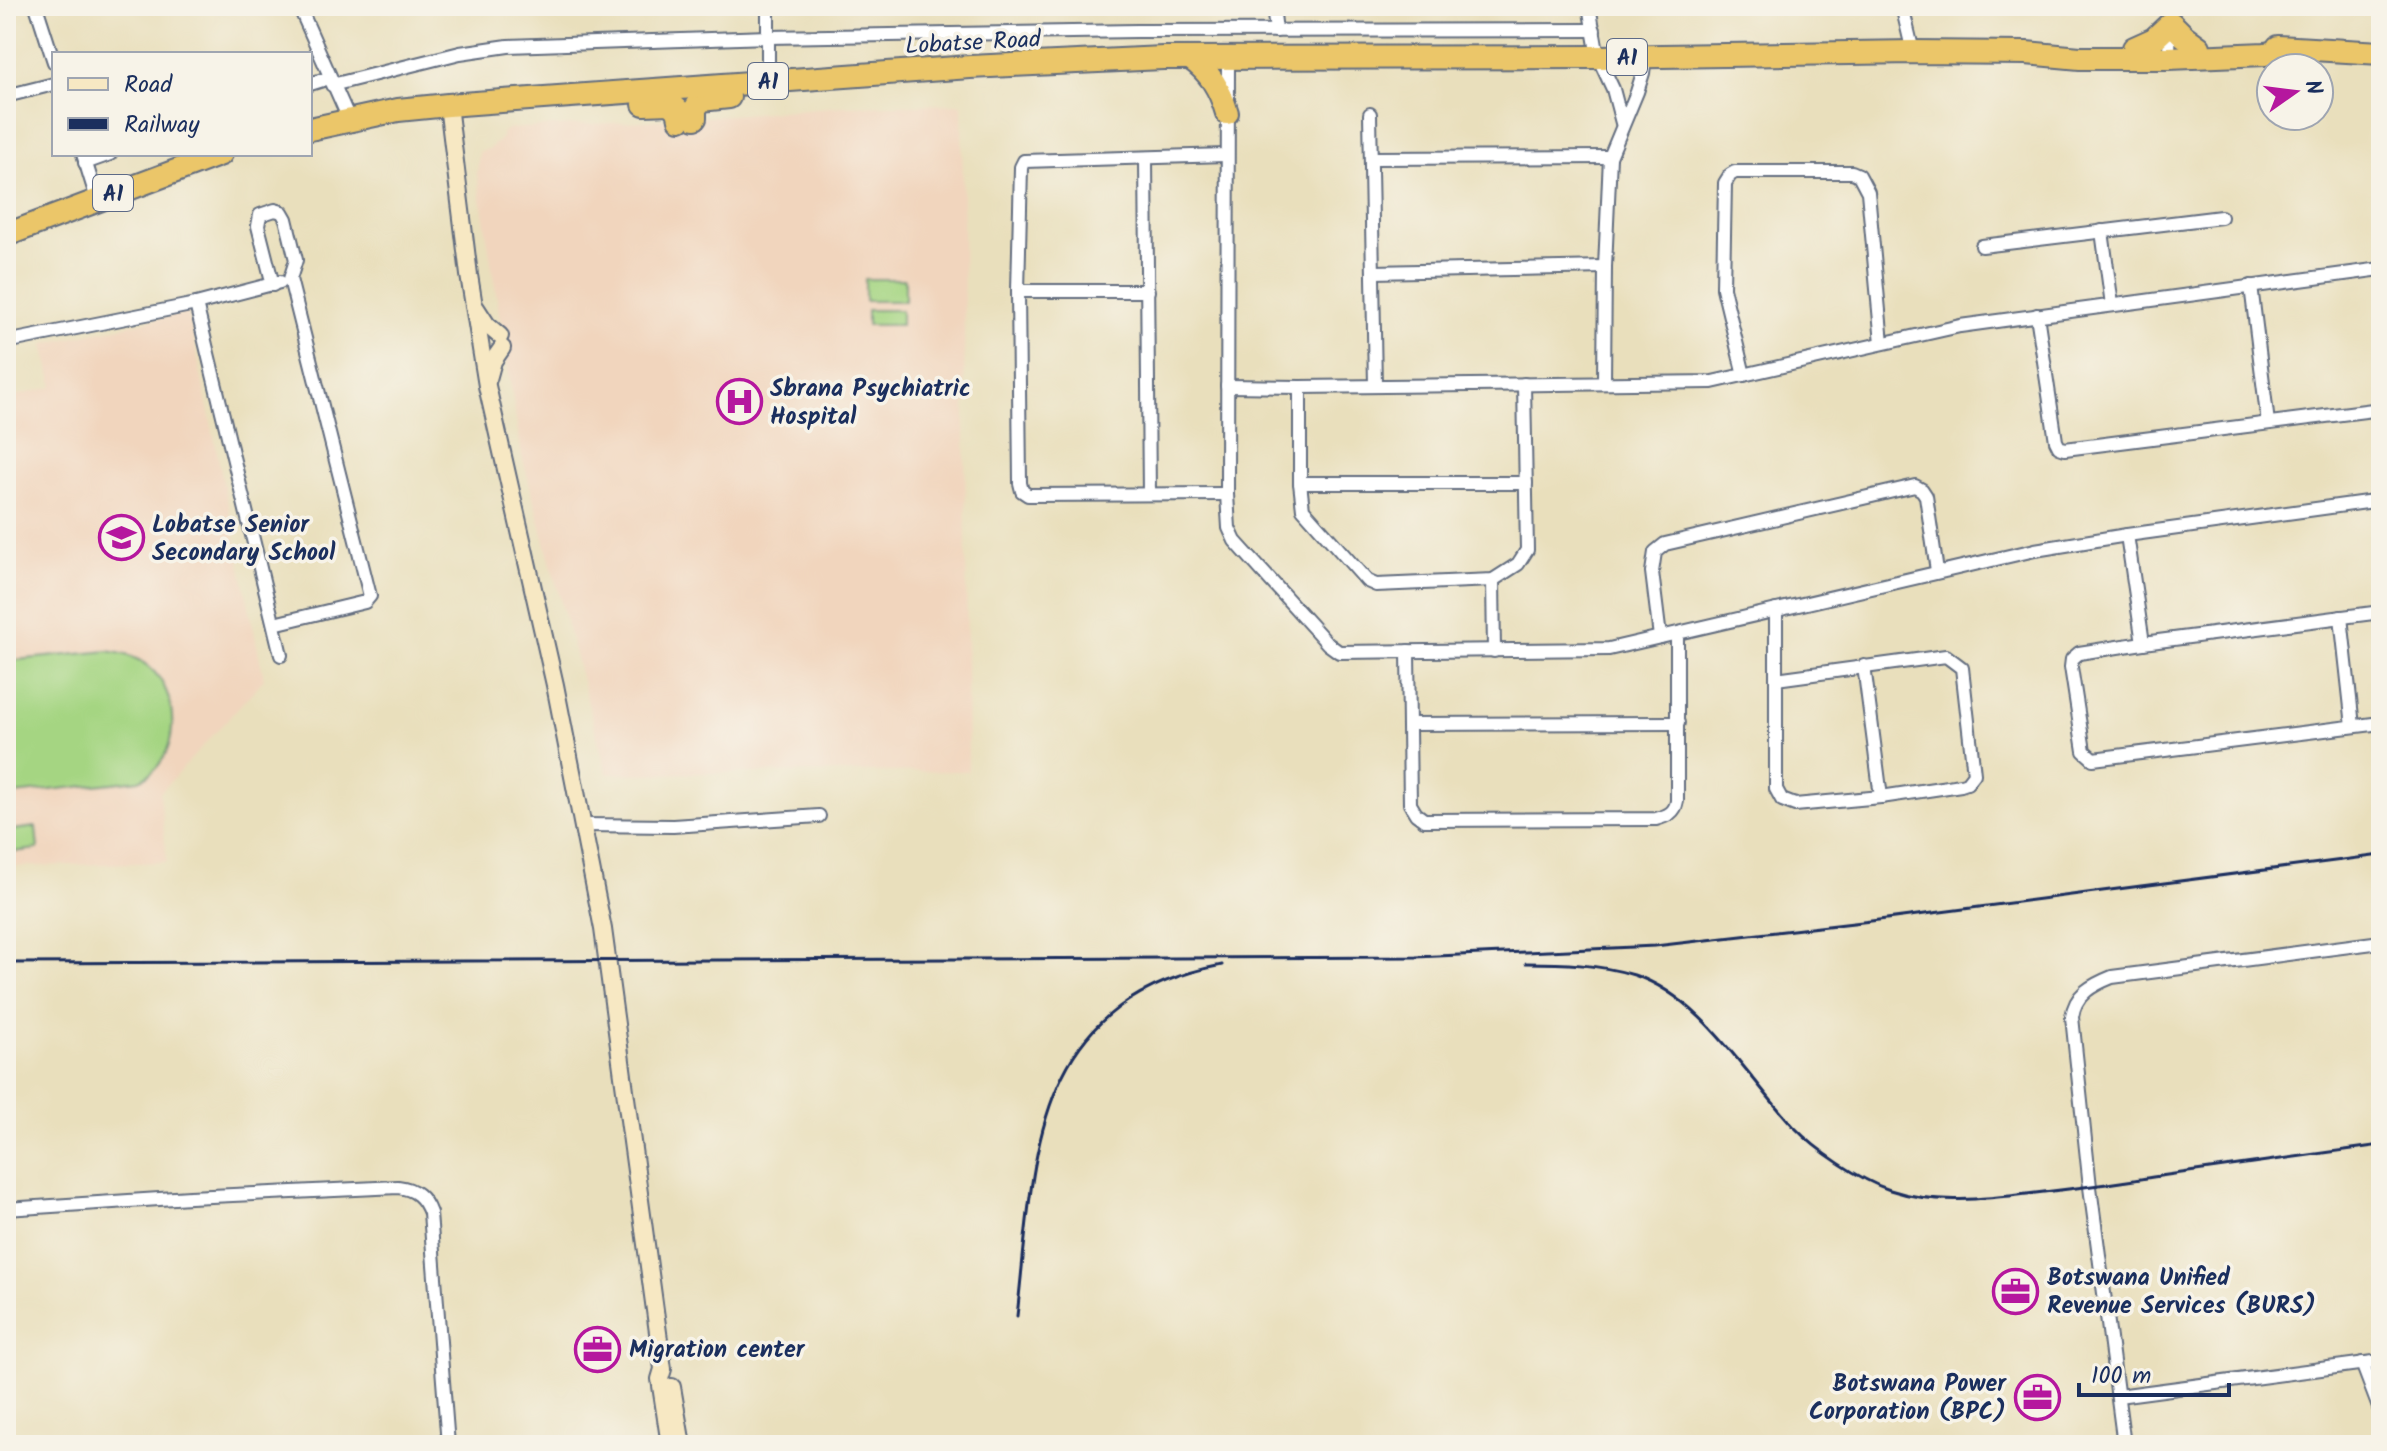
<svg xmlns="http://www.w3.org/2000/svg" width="2387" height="1451" font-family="Kalam,sans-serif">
  <rect width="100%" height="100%" fill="#f7f3e8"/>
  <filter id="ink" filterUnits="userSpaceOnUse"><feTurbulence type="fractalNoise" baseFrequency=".0125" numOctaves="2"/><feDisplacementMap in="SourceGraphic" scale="16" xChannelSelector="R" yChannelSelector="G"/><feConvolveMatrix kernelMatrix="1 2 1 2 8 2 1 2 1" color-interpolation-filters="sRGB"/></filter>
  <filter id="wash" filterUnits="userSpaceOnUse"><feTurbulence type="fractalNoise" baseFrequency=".006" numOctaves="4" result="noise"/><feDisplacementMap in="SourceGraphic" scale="32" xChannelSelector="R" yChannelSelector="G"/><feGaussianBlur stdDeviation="1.8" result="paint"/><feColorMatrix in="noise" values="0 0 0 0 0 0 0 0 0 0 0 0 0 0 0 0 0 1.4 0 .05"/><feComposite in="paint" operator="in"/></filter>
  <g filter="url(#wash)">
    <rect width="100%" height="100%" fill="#e9dfbc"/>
    <g fill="#f1d5bd">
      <path d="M962 104 968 771 607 774 522 456 477 174 479 152 489 149 502 138 501 134 507 129 695 118 843 106Z"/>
      <path d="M188 312 264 679 160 793 167 862 6 867V398L53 387 44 344Z"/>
    </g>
    <g fill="#a5d582" stroke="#608270" stroke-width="2">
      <rect x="865" y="279" width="40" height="22"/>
      <rect x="867" y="310" width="34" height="15"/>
      <path d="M108 651C123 654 136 656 149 667 181 693 182 762 139 780L6 795V661Z"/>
      <path d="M36 827 38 849 6 853V831Z"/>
    </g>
  </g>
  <g filter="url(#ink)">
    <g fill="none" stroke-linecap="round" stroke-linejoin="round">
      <defs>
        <g id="street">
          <path d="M36 6 54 62"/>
          <path d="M299 6 349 119"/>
          <path d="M1273 6 1276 31"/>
          <path d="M1589 6 1598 57 1613 89 1622 123"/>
          <path d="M1902 6 1913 52"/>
          <path d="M1228 58 1227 494 1229 528 1235 541 1328 644 1339 652 1609 649 2035 550 2127 535 2381 500"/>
          <path d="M2169 58 2170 6"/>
          <path d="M768 81V6"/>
          <path d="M310 84 329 78"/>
          <path d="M332 85 460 53 508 46 768 37 1137 31 1594 30"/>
          <path d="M6 96 54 84"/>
          <path d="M1370 114 1375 385"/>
          <path d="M83 154 97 199"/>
          <path d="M1226 155 1024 161 1021 167 1018 291 1020 483 1022 491 1028 495 1227 494"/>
          <path d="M1372 158 1610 157"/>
          <path d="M1146 159 1149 494"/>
          <path d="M85 163 110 154"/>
          <path d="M2102 231 2112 305"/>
          <path d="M1982 246 2221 217"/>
          <path d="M1374 272 1605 267"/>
          <path d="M273 285 258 226 260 215 275 210 282 212 286 219 296 260 290 279 370 596 365 602 274 624"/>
          <path d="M2251 286 2268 423"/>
          <path d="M1018 291H1148"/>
          <path d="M196 304 281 655"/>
          <path d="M2037 315 2056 441 2059 447 2065 449 2381 409"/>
          <path d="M6 342 196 304 280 282"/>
          <path d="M1744 375 1723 288 1725 183 1730 175 1735 172H1852L1859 175 1868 192 1882 343"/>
          <path d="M1604 382 1605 267 1610 157 1637 92 1643 73 1645 57"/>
          <path d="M1227 386 1300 387 1712 382 1960 326 2381 269"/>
          <path d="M1300 387V483L1303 509 1367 581 1376 585 1493 580 1518 564 1527 550 1524 384"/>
          <path d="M1300 483H1526"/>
          <path d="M2127 535 2143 643"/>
          <path d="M1493 580 1494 651"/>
          <path d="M1776 610V789L1782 800 1795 805 1881 797 1961 785 1967 783 1974 774 1962 668 1946 656 1776 679"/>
          <path d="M2381 612 2143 643 2079 653 2072 659 2071 667 2084 751 2093 759 2381 723"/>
          <path d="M2341 617 2353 726"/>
          <path d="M1660 637 1652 572 1655 552 1665 544 1915 486 1922 490 1926 496 1937 571"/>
          <path d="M1408 651 1410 804 1416 814 1424 820 1656 819C1667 816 1675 813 1677 801V634"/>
          <path d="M1864 666 1881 797"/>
          <path d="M1409 724 1678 723"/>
          <path d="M582 825 673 826 819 816"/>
          <path d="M6 1209 190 1197 398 1187C415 1189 424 1197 430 1213L448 1445"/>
          <path d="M2362 1363 2381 1413"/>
          <path d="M2118 1396 2381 1361"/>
          <path d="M2124 1445 2090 1187 2072 1017C2075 994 2092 985 2112 977L2381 942"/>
        </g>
        <g id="secondary">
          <path d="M448 105 469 275 487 386 555 685 603 929 663 1369 660 1379 670 1445"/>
          <path d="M476 308 487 325 500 336"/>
          <path d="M488 379 493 361 502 348"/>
          <path d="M672 1387 682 1445"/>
        </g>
        <g id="highway">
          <path d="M2278 47 2381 53"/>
          <path d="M2134 48 2154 39 2171 23 2184 36 2199 47"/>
          <path d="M1190 58C1210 72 1220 89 1227 113"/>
          <path d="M644 104 670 103 678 110 680 119"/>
          <path d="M695 118V109L701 100 729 97"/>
          <path d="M310 129 398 110 448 105 970 67 1163 58 1598 57 1913 52 2026 53 2080 58H2169L2265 54 2291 49"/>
          <path d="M6 235 221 154"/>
        </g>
      </defs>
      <use href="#street" stroke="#636d7f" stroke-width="16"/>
      <use href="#secondary" stroke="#636d7f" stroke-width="20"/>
      <use href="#highway" stroke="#636d7f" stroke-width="26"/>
      <use href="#street" stroke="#fff" stroke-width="12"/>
      <use href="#secondary" stroke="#f7e8c3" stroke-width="16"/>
      <use href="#highway" stroke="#ebc669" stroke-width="22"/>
      <g stroke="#1b2f5e" stroke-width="3">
        <path d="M6 963 1416 957 1655 946 1871 921 2381 855"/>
        <path d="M1526 963C1561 963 1599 964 1634 975 1702 997 1747 1077 1794 1127 1816 1150 1860 1180 1890 1190 1935 1205 1981 1199 2027 1194 2070 1189 2111 1184 2153 1177 2229 1166 2305 1155 2381 1145"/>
        <path d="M1017 1316C1035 1158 1029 1002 1222 965"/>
      </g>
    </g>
  </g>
  <defs>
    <symbol id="hospital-ring" viewBox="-11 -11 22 22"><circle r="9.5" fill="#f7f3e8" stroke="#b5179e" stroke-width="1.5"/><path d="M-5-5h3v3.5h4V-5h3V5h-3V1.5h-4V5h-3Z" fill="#b5179e"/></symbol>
    <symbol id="school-ring" viewBox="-11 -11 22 22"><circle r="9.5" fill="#f7f3e8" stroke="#b5179e" stroke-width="1.5"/><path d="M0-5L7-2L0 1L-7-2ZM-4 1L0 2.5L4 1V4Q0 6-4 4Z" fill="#b5179e"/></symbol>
    <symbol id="office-ring" viewBox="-11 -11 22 22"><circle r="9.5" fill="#f7f3e8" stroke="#b5179e" stroke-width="1.5"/><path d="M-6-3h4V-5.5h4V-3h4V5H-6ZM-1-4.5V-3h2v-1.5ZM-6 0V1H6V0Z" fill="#b5179e"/></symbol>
  </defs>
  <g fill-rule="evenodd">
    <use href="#hospital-ring" x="714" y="376" width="51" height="51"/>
    <use href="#school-ring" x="96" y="512" width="51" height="51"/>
    <use href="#office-ring" x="1990" y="1266" width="51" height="51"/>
    <use href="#office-ring" x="572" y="1324" width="51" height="51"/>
    <use href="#office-ring" x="2012" y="1372" width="51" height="51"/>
  </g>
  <g text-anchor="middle" stroke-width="7" stroke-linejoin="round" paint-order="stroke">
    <g fill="#f7f3e8" stroke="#5d6a87" stroke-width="2">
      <rect x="1607" y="39" width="40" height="36" rx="6"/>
      <rect x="748" y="63" width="40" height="36" rx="6"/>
      <rect x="93" y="175" width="40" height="36" rx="6"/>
    </g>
    <g font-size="22" font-weight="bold" fill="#1b2f5e">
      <text x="1627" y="65">A1</text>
      <text x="768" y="89">A1</text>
      <text x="113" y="201">A1</text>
    </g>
    <g font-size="24" fill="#1b2f5e" stroke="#f7f3e8">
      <text transform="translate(973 42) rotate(-3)" y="8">Lobatse Road</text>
    </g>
    <g font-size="24" font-weight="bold" fill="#1b2f5e" stroke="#f7f3e8" text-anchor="start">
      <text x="770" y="396">Sbrana Psychiatric<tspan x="770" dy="28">Hospital</tspan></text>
      <text x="152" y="532">Lobatse Senior<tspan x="152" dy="28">Secondary School</tspan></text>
      <text x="2047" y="1285">Botswana Unified<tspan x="2047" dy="28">Revenue Services (BURS)</tspan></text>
      <text x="629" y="1357">Migration center</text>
      <text x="2006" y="1391" text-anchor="end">Botswana Power<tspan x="2006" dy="28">Corporation (BPC)</tspan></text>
    </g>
  </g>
  <rect width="2387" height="1451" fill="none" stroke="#f7f3e8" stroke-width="32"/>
  <rect x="52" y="52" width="260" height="104" fill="#f7f3e8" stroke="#9fa5b1" stroke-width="2"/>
  <rect x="68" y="78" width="40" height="12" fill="#f7e8c3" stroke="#9fa5b1" stroke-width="2"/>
  <text x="124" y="92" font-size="24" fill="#1b2f5e">Road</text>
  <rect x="68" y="118" width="40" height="12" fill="#1b2f5e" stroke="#9fa5b1" stroke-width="2"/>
  <text x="124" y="132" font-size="24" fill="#1b2f5e">Railway</text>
  <g transform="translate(2295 92) rotate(76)"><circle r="38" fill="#f7f3e8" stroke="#9fa5b1" stroke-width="2"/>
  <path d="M0-6L14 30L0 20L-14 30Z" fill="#b5179e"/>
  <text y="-12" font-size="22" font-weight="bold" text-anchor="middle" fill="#1b2f5e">N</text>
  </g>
  <path d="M2079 1383v12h150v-12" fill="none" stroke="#1b2f5e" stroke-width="4"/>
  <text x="2091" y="1383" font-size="24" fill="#1b2f5e" stroke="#f7f3e8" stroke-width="6" paint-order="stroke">100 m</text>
</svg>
